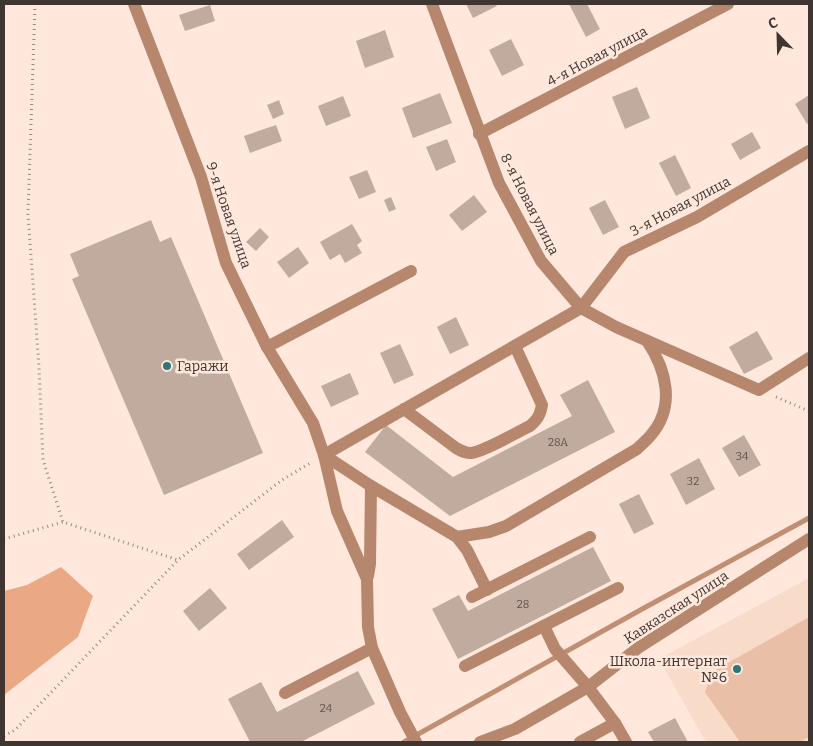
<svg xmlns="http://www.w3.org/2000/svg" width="813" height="746" font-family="Bitter,serif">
  <rect width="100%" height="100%" fill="#ffe7db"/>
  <path fill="#f9dbca" d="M809 578V742H706L659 659Z"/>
  <path fill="#eabfa7" d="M809 617V737L800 742H740L705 692 712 672Z"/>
  <path fill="#eba884" d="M61 567 93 596 78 637 4 695V591L27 585Z"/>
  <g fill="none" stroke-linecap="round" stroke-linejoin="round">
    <path stroke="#c08e73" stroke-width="5" d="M404 742 644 608 809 518"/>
  </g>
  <g fill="#c1ab9f">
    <path d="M466 4H495L497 6 473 18Z"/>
    <path d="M569 4H587L600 29 586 37Z"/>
    <path d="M210 5 215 21 185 31 179 15Z"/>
    <path d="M385 30 394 57 365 68 356 41Z"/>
    <path d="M511 39 524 65 502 76 489 50Z"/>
    <path d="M637 87 650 118 625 129 612 97Z"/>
    <path d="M440 93 452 123 413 138 402 108Z"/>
    <path d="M809 95V123L807 124 795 104Z"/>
    <path d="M343 96 351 116 326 126 318 106Z"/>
    <path d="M279 100 284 114 273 119 267 105Z"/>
    <path d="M276 125 282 141 250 153 244 136Z"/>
    <path d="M752 132 761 148 740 160 731 144Z"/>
    <path d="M447 139 456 162 436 171 426 147Z"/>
    <path d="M675 155 691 188 676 196 659 163Z"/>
    <path d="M367 170 376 192 359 199 349 177Z"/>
    <path d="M474 195 487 212 462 231 449 215Z"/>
    <path d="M391 197 396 209 389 212 384 200Z"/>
    <path d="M605 200 619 227 603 235 589 208Z"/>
    <path d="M151 220 160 242 171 237 263 453 164 495 72 279 79 276 70 254Z"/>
    <path d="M352 224 362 241 357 245 362 253 345 263 340 254 330 260 320 242Z"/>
    <path d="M260 228 269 237 256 251 246 242Z"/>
    <path d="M298 247 309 263 289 278 277 262Z"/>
    <path d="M456 317 469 345 450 354 437 327Z"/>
    <path d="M757 331 773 359 744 374 729 347Z"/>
    <path d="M400 344 414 375 394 384 380 353Z"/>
    <path d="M350 373 359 394 331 407 321 386Z"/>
    <path d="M588 380 615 432 450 516 365 452 386 425 453 477 572 416 560 395Z"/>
    <path d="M744 435 761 465 739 477 722 448Z"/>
    <path d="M699 458 715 489 686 505 670 474Z"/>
    <path d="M639 494 654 524 634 534 619 504Z"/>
    <path d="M282 520 294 537 249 570 237 554Z"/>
    <path d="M593 547 611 581 458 659 432 609 459 595 468 611Z"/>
    <path d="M210 588 227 608 199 631 183 611Z"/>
    <path d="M358 671 375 704 301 742H250L228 699 261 682 277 712Z"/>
    <path d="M675 718 688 742H654L648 732Z"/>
  </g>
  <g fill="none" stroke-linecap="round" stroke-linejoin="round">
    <g stroke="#998881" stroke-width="3" stroke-dasharray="1 4" stroke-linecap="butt">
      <path d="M35 4 28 214 39 367 43 460 63 522 178 560"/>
      <path d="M776 397 809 411"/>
      <path d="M4 539 63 522"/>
      <path d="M4 736 15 730 178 560 282 480 312 462"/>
    </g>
    <g stroke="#b6866d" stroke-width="12">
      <path d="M134 4 201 177 226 263 267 347 313 423 324 455 337 511 367 579 368 627 372 648 400 712 416 742"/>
      <path d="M432 4 499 183 541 261 581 308 616 327 759 390 809 358"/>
      <path d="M479 134 728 4"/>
      <path d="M267 347 411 271"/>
      <path d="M404 409 456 448C461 451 465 453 471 453 486 451 515 433 530 426 538 419 540 415 542 405L515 346"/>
      <path d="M324 455 581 308 624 252 697 217 809 151"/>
      <path d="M324 455 371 486"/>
      <path d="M457 537 489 532 506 526 637 449C642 444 647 440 651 435 676 406 666 369 647 341"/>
      <path d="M368 576 370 564 371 486 457 537 467 550 487 590"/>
      <path d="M472 597 590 537"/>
      <path d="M544 626 555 649 588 687 615 723 626 742"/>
      <path d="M465 666 618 588"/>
      <path d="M285 693 372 648"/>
      <path d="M480 742 515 729 588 687 638 648 809 539"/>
      <path d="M580 742 615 723"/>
    </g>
  </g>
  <g fill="#2d777a" stroke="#ffe7db" stroke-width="2">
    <circle cx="167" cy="366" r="5"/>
    <circle cx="737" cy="669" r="5"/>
  </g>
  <g text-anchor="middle" stroke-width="5" stroke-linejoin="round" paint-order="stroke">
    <g font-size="11" fill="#60524c">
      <text x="558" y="446">28А</text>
      <text x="742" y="460">34</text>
      <text x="693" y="485">32</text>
      <text x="523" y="608">28</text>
      <text x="326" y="712">24</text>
    </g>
    <g font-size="14" fill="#3f3531" stroke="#ffe7db">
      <text transform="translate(597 56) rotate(-28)" y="5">4-я Новая улица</text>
      <text transform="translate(530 204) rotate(63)" y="5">8-я Новая улица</text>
      <text transform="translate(680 206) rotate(-28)" y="5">3-я Новая улица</text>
      <text transform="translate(229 215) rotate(71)" y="5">9-я Новая улица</text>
      <text transform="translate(676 607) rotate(-33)" y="5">Кавказская улица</text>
    </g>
    <g font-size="14" fill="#3f3531" stroke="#ffe7db" text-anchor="start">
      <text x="177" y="371">Гаражи</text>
      <text x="727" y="666" text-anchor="end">Школа-интернат<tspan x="727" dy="16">№6</tspan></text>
    </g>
  </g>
  <rect width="813" height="746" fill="none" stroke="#3f3531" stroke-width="10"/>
  <g transform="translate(778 35) rotate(337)" stroke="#ffe7db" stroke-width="4" paint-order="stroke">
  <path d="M0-4L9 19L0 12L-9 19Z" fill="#3f3531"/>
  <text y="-8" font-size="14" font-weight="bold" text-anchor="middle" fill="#3f3531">С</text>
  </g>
</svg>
